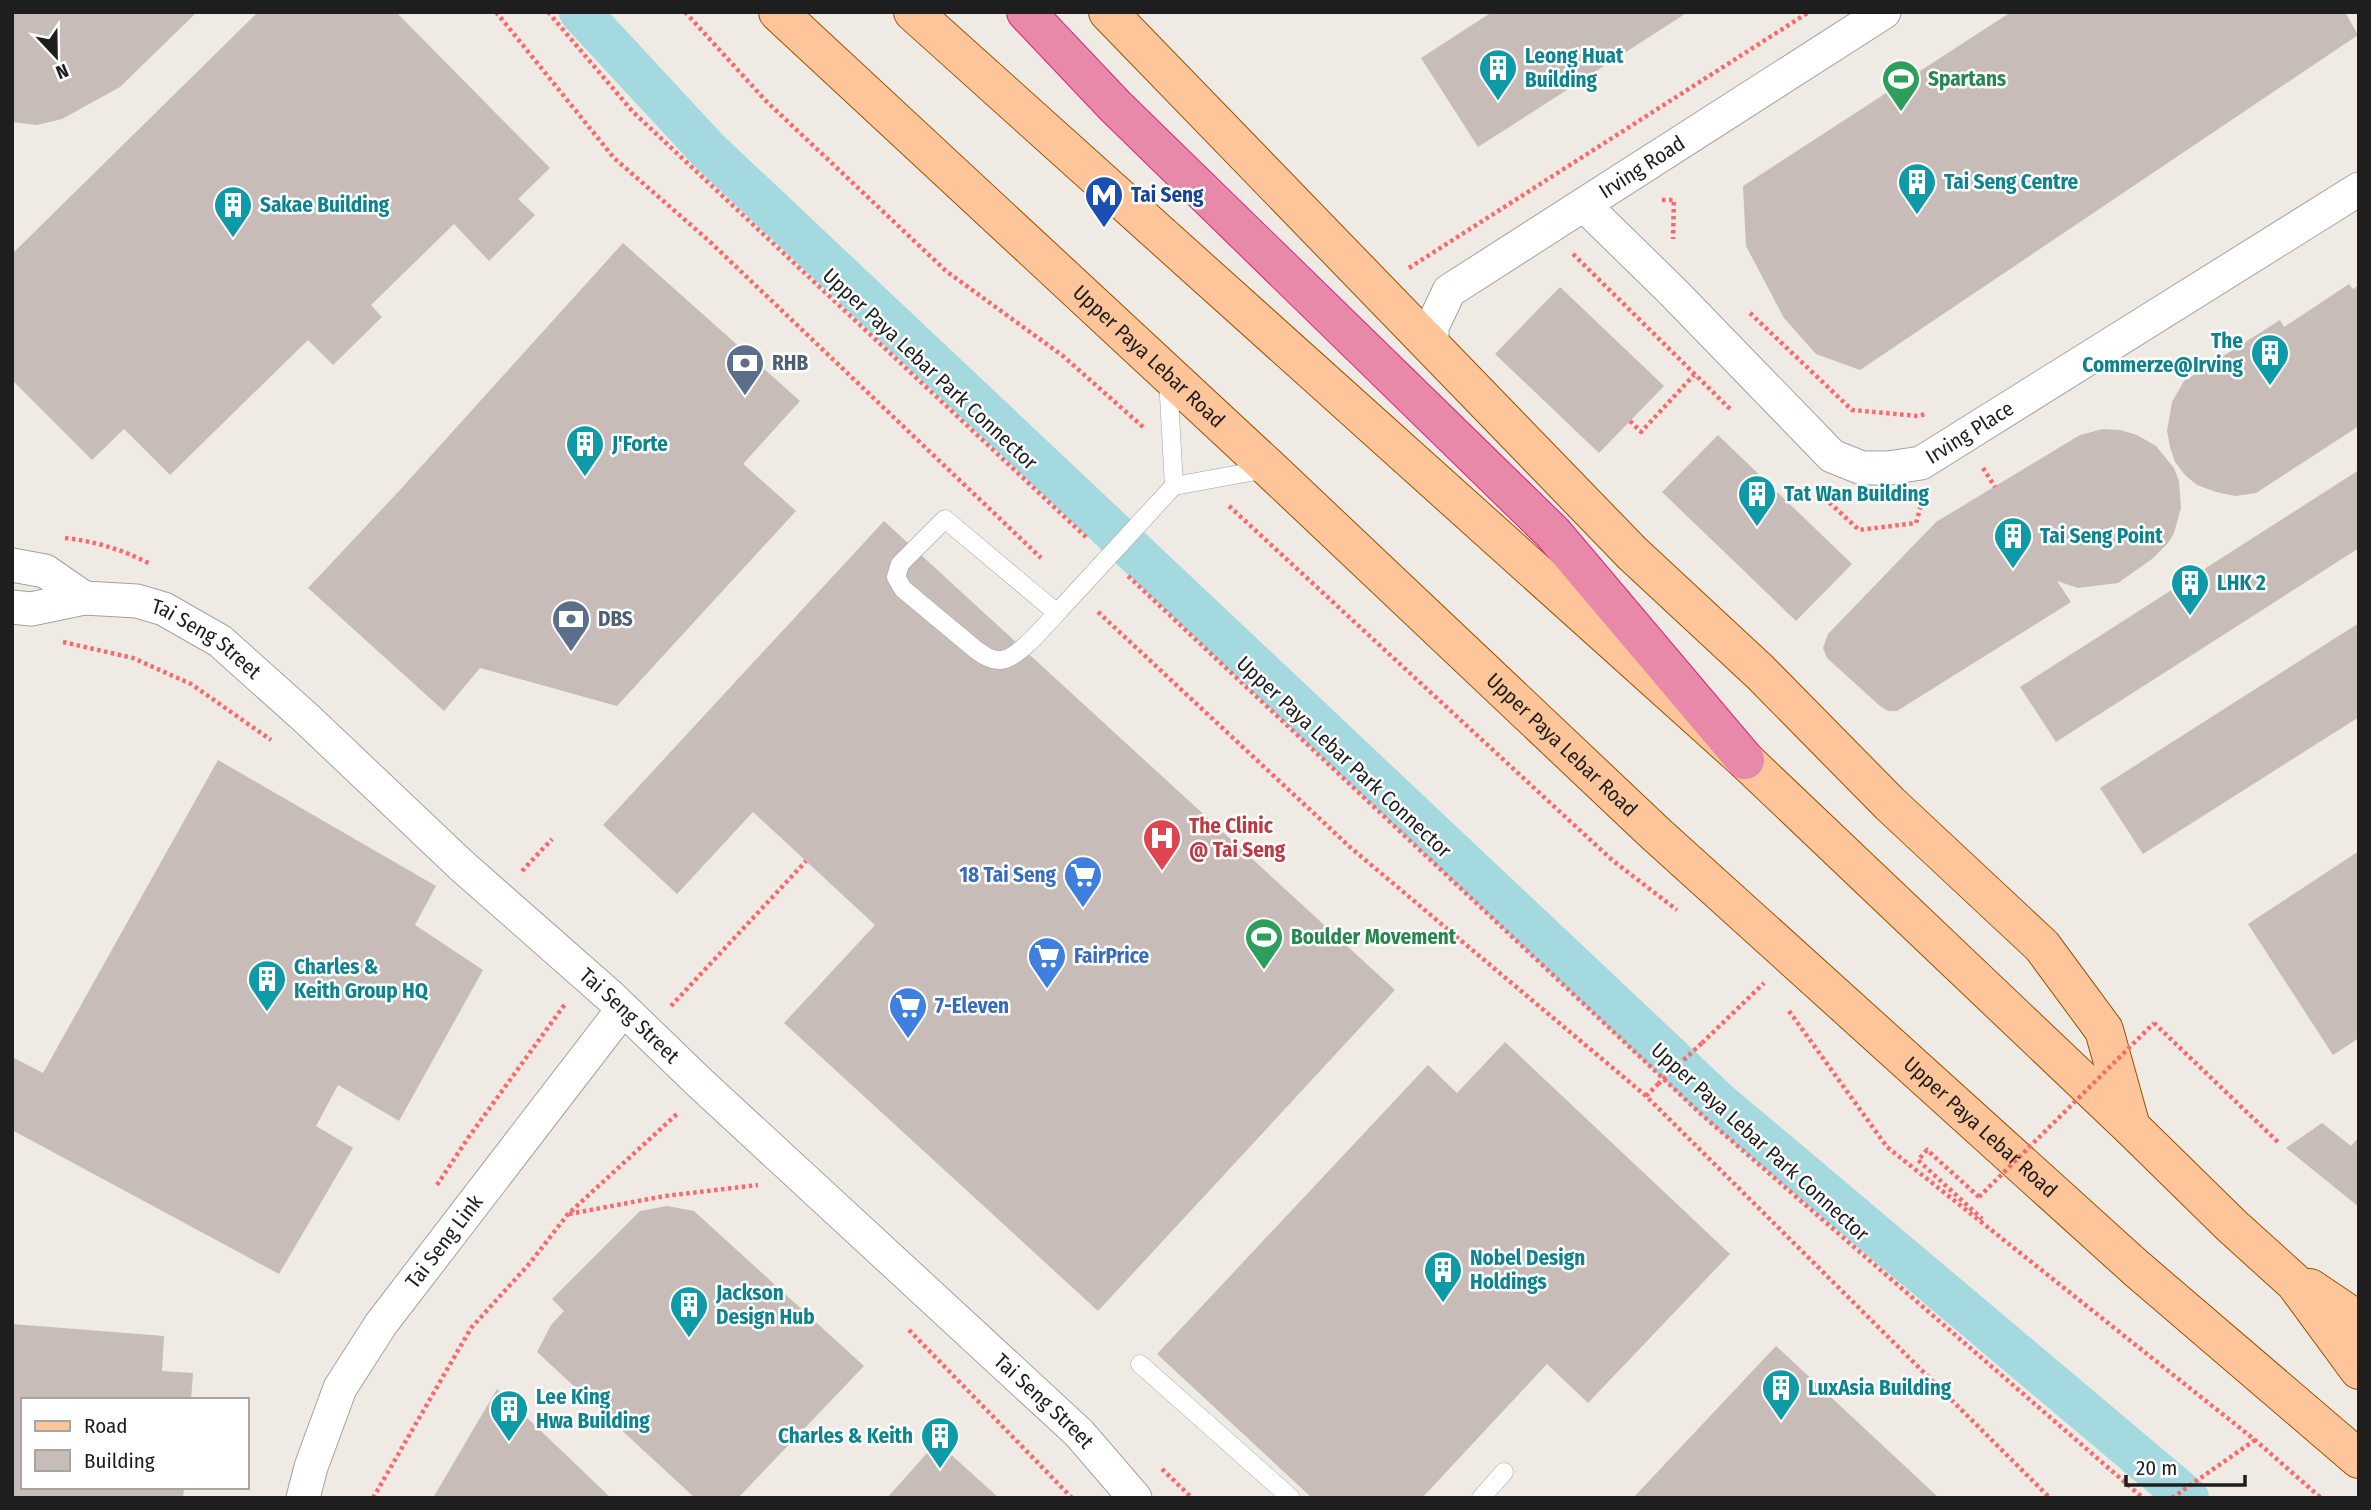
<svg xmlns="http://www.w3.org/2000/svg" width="2371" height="1510" font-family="'Fira Sans Condensed',sans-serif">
  <rect width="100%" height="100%" fill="#f0eae4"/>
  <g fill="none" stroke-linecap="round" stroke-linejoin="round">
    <path stroke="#a3d9df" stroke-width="42" d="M580 12 708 150 1718 1102 2188 1498"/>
  </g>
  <g fill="#c7bcb7">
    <path d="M12 12H197L120 87 62 119 37 125 12 122Z"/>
    <path d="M258 12H396L550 168 518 199 535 215 489 261 454 224 371 305 382 317 333 365 308 340 170 475 124 429 92 460 12 380V254Z"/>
    <path d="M1492 12H1688L1478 147 1421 58Z"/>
    <path d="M2011 12H2345L2358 35 1860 370 1816 354 1784 318 1746 246 1743 186Z"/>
    <path d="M623 243 800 401 743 464 796 511 617 706 480 668 444 711 308 588 399 491Z"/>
    <path d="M2349 284 2353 289 2359 285V426L2256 493 2235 496 2216 492 2197 485 2185 475 2175 462 2170 447 2167 431 2172 402 2184 381 2280 320 2284 327Z"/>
    <path d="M1560 287 1664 386 1599 453 1495 354Z"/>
    <path d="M2103 429 2120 430 2137 435 2156 446 2174 468 2179 481 2181 508 2174 533 2168 543 2152 559 2118 583 2078 588 2057 581 2071 602 1897 711H1888L1880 706 1827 658 1823 648 1828 634 1936 522 2080 435Z"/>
    <path d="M1718 435 1852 564 1796 621 1662 492Z"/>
    <path d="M2359 470V548L2056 742 2020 687Z"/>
    <path d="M884 521 1395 990 1098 1311 784 1023 875 925 753 812 677 894 603 825Z"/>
    <path d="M2359 623V717L2143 854 2100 788Z"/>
    <path d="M218 760 436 886 415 925 483 970 399 1121 338 1085 316 1126 353 1148 279 1274 12 1130V1057L43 1073Z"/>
    <path d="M2359 851V1038L2333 1055 2248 924Z"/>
    <path d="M1505 1042 1730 1254 1588 1403 1547 1364 1422 1498H1312L1157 1354 1428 1065 1457 1093Z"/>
    <path d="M2322 1123 2351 1146 2359 1137V1207L2286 1148Z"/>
    <path d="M667 1206 694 1211 864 1366 738 1498H695L537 1352 551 1325 564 1311 552 1299 640 1211Z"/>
    <path d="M12 1324 164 1336 162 1371 193 1373 191 1400H23V1487H184L183 1498H12Z"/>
    <path d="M1776 1346 1939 1498H1633Z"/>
    <path d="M497 1389 611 1498H433Z"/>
    <path d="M937 1442 999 1498H887Z"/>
  </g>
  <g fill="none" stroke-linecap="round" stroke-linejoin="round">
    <defs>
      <g id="lane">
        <path d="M1168 378 1174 486"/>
        <path d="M1171 489 1174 486 1267 469"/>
        <path d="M1057 613 945 519 900 564 896 577 903 589 975 649C983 655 990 660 1000 660 1018 661 1054 615 1067 602"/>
        <path d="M1140 1364 1291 1498"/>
        <path d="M1481 1498 1504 1472"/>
      </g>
      <g id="street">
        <path id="s1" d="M1584 205 1673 292 1832 456 1862 468H1888L1921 463 2359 189"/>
        <path id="s2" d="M1432 347V327L1449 291 1884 12"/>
        <path d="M12 565 45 571 84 598"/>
        <path id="s3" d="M12 607 31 609 84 598 137 601 164 609 220 641 306 718 461 865 612 998 700 1083 1079 1433 1135 1498"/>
        <path id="s4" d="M303 1498 311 1467 340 1388 381 1324 623 1009"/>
      </g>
      <g id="primary">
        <path id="s5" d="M778 12 1270 469 1656 834 2136 1268 2359 1459"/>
        <path d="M913 12 1745 760 2131 1127 2232 1226 2295 1283 2359 1370"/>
        <path d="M1108 12 1632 553 1760 672 1890 804 2042 946 2104 1030 2131 1127"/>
        <path d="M2310 1288 2359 1321"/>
      </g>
      <path id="highway" d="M1026 12 1115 106 1553 533 1745 760"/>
    </defs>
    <use href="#lane" stroke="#a2a2a2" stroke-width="19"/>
    <use href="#street" stroke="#a2a2a2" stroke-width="35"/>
    <use href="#primary" stroke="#995100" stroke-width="40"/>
    <use href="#highway" stroke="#e01f7c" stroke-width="40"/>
    <g stroke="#fe676c" stroke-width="4.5" stroke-dasharray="3.5 3.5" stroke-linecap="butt">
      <path d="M496 12 614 158 708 240 1041 558"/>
      <path d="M548 12 633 112 1088 539"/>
      <path d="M685 12 766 101 946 271 1063 356 1143 427"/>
      <path d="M1662 200H1674L1673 239"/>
      <path d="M1573 254 1731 410"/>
      <path d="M1409 268 1809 12"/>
      <path d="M1750 313 1852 410 1918 416 1926 414"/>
      <path d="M1630 421 1641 432 1694 375"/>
      <path d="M1983 468 1995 487"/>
      <path d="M1819 493 1859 530 1916 523 1922 502 1926 500"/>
      <path d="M1229 506 1612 860 1677 910"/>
      <path d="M65 538C94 541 124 550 150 564"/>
      <path d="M1128 576 1702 1115 2143 1498"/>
      <path d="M1098 612 1351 848 1646 1096 2050 1498"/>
      <path d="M63 642 133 658 191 684 271 740"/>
      <path d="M522 871 552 839"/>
      <path d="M671 1006 806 861"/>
      <path d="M1789 1011 1887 1147 2255 1440 2321 1498"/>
      <path d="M2154 1023 2279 1143"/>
      <path d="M1702 1043 1764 983"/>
      <path d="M1646 1096 1658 1084"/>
      <path d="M437 1185 468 1138 565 1004"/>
      <path d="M1979 1197 1927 1150 1918 1160 1982 1219"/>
      <path d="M569 1214 665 1196 758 1185"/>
      <path d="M909 1330 1072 1498"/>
      <path d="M1162 1469 1192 1498"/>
      <path d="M373 1498 471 1328 530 1263 568 1214 678 1113"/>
      <path d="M2172 1498 2255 1440"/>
    </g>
    <use href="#lane" stroke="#fff" stroke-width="18"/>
    <use href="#street" stroke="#fff" stroke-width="33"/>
    <use href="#primary" stroke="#fec59a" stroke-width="38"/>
    <use href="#highway" stroke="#e989a9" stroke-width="38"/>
    <defs>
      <path id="lane-bridge" d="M1067 602 1171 489"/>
    </defs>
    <use href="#lane-bridge" stroke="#a2a2a2" stroke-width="19" stroke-linecap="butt"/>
    <g stroke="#fe676c" stroke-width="4.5" stroke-dasharray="3.5 3.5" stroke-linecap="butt">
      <path d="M1658 1084 1702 1043"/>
      <path d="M1979 1197 2154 1023"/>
    </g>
    <use href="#lane-bridge" stroke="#fff" stroke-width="18"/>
  </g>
  <defs>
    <symbol id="building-pin" viewBox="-11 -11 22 30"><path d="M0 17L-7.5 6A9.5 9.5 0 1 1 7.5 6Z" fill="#0f9aa8" stroke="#fff"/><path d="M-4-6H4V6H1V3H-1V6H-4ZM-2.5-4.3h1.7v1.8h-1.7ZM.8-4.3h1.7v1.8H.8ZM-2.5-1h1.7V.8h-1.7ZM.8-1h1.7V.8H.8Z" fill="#fff"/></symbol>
    <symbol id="stadium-pin" viewBox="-11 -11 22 30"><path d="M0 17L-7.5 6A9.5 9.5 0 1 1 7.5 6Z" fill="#2e9e5b" stroke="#fff"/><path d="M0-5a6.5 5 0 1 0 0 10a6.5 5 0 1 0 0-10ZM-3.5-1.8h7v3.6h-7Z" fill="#fff"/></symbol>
    <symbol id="metro-pin" viewBox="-11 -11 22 30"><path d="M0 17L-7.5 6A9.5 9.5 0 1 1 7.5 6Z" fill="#1a4fb4" stroke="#fff"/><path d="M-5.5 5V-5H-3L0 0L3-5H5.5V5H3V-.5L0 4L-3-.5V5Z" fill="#fff"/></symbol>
    <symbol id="bank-pin" viewBox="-11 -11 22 30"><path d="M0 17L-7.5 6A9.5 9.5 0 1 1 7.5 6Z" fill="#5c6f8a" stroke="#fff"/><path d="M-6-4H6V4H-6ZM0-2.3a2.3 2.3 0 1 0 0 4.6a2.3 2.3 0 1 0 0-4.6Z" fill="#fff"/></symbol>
    <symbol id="hospital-pin" viewBox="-11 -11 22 30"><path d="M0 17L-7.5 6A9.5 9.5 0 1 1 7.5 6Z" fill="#e0444e" stroke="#fff"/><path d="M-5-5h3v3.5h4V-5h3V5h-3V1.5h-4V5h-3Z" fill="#fff"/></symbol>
    <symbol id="supermarket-pin" viewBox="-11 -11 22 30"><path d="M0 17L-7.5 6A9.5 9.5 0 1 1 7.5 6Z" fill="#3f7fe0" stroke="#fff"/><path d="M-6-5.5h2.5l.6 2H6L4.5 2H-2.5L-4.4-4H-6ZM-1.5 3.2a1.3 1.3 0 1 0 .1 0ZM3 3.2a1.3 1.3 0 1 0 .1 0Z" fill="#fff"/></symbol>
  </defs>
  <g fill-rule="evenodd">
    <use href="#building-pin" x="1476" y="46" width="44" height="60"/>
    <use href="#stadium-pin" x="1879" y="57" width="44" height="60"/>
    <use href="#building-pin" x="1895" y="160" width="44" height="60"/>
    <use href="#metro-pin" x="1082" y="173" width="44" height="60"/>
    <use href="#building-pin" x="211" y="183" width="44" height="60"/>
    <use href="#building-pin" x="2248" y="331" width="44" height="60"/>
    <use href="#bank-pin" x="723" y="341" width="44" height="60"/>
    <use href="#building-pin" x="563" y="422" width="44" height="60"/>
    <use href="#building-pin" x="1735" y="472" width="44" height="60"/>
    <use href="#building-pin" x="1991" y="514" width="44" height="60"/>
    <use href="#building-pin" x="2168" y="561" width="44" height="60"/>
    <use href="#bank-pin" x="549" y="597" width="44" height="60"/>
    <use href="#hospital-pin" x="1140" y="816" width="44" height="60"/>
    <use href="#supermarket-pin" x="1061" y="853" width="44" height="60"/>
    <use href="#stadium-pin" x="1242" y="915" width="44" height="60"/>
    <use href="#supermarket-pin" x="1025" y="934" width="44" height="60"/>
    <use href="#building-pin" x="245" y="957" width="44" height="60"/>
    <use href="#supermarket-pin" x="886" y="984" width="44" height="60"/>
    <use href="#building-pin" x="1421" y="1248" width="44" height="60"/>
    <use href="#building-pin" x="667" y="1283" width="44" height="60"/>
    <use href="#building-pin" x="1759" y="1366" width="44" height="60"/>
    <use href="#building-pin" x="487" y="1387" width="44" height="60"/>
    <use href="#building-pin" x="918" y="1414" width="44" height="60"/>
  </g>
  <g text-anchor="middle" stroke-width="5" stroke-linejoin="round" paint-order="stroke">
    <g font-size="21" font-weight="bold" fill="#0d838f" stroke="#fff" text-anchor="start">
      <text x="1525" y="63">Leong Huat<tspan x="1525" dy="24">Building</tspan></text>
      <text x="1944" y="189">Tai Seng Centre</text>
      <text x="260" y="212">Sakae Building</text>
      <text x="2243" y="348" text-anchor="end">The<tspan x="2243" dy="24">Commerze@Irving</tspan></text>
      <text x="612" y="451">J'Forte</text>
      <text x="1784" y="501">Tat Wan Building</text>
      <text x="2040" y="543">Tai Seng Point</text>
      <text x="2217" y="590">LHK 2</text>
      <text x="294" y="974">Charles &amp;<tspan x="294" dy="24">Keith Group HQ</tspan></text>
      <text x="1470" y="1265">Nobel Design<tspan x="1470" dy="24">Holdings</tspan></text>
      <text x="716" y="1300">Jackson<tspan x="716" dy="24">Design Hub</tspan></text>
      <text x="1808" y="1395">LuxAsia Building</text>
      <text x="536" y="1404">Lee King<tspan x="536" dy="24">Hwa Building</tspan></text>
      <text x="913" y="1443" text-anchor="end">Charles &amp; Keith</text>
    </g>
    <g font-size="21" font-weight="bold" fill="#27864d" stroke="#fff" text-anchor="start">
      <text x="1928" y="86">Spartans</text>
      <text x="1291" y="944">Boulder Movement</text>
    </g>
    <g font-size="21" fill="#1e1e1e" stroke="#fff">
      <text dy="7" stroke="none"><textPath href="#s2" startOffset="289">Irving Road</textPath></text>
      <text dy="7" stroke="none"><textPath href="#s5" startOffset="506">Upper Paya Lebar Road</textPath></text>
      <text transform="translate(930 369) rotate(43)" y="7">Upper Paya Lebar Park Connector</text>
      <text dy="7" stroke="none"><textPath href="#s1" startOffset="502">Irving Place</textPath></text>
      <text dy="7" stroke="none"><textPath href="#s3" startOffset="206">Tai Seng Street</textPath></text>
      <text dy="7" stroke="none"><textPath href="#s5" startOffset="1073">Upper Paya Lebar Road</textPath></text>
      <text transform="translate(1344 757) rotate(43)" y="7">Upper Paya Lebar Park Connector</text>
      <text dy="7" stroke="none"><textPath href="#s3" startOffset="774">Tai Seng Street</textPath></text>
      <text dy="7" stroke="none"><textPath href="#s5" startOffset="1640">Upper Paya Lebar Road</textPath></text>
      <text transform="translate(1760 1142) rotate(42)" y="7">Upper Paya Lebar Park Connector</text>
      <text dy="7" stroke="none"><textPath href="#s4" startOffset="296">Tai Seng Link</textPath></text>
      <text dy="7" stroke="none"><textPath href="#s3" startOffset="1340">Tai Seng Street</textPath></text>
    </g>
    <g font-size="21" font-weight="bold" fill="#164399" stroke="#fff" text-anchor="start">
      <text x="1131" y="202">Tai Seng</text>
    </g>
    <g font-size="21" font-weight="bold" fill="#4e5e75" stroke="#fff" text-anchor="start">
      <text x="772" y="370">RHB</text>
      <text x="598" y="626">DBS</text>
    </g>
    <g font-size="21" font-weight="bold" fill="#be3a42" stroke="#fff" text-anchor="start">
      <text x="1189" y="833">The Clinic<tspan x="1189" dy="24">@ Tai Seng</tspan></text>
    </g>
    <g font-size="21" font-weight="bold" fill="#366cbe" stroke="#fff" text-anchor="start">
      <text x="1056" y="882" text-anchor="end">18 Tai Seng</text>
      <text x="1074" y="963">FairPrice</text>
      <text x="935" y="1013">7-Eleven</text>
    </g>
  </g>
  <rect width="2371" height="1510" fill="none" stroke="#1e1e1e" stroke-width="28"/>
  <rect x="21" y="1398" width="228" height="91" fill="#ffffff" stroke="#a5a5a5" stroke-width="2"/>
  <rect x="35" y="1421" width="35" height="10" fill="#fec59a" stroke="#a5a5a5" stroke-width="2"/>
  <text x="84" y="1433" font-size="21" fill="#1e1e1e">Road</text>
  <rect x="35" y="1450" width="35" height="21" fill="#c7bcb7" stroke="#a5a5a5" stroke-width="2"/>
  <text x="84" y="1468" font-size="21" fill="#1e1e1e">Building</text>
  <g transform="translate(56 56) rotate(158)" stroke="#ffffff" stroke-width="5" paint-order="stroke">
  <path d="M0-5L12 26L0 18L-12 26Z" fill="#1e1e1e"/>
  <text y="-10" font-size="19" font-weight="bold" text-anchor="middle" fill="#1e1e1e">N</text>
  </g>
  <path d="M2126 1475v10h119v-10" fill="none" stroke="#1e1e1e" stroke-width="3.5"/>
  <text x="2136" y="1475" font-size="21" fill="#1e1e1e" stroke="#ffffff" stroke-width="5" paint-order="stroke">20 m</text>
</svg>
